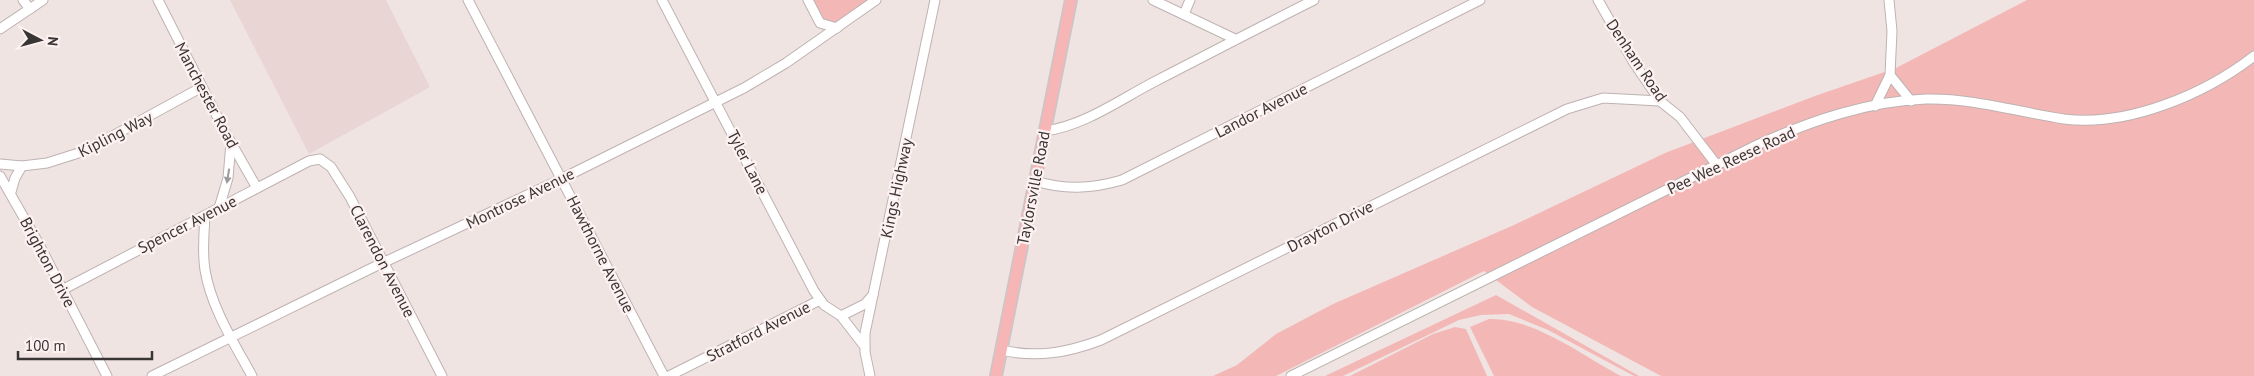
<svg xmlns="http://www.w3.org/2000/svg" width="2254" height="376" font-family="'PT Sans',sans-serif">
  <rect width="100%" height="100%" fill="#f0e4e3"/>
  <path fill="#e9d5d4" d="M230 0H386L430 87 309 154Z"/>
  <g fill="#f3b8b6">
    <path d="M812 0H871L838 22C822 23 819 13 812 0Z"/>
    <path d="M2027 0H2254V376H1661L1532 307 1484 271 1276 376H1213L1237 365 1276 334 1333 304 1514 225 1665 153 1815 96 1896 68Z"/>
    <path d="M1496 295 1639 376H1634L1548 330 1509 314 1481 315 1459 320 1343 376H1325Z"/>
    <path d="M1489 319C1533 317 1583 356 1621 376H1494L1470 327Z"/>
    <path d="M1455 327 1466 329 1487 376H1350L1433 334Z"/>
  </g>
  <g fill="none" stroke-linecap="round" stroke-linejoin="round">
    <defs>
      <g id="minor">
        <path d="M23 0 30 9"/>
        <path d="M158 0 225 132 257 188"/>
        <path d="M468 0 664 376"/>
        <path d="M662 0 814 291 824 305 841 316 865 347"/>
        <path d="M808 0 820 23 837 28"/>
        <path d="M1153 0 1235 39"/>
        <path d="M1598 0 1634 63 1660 101 1680 117 1716 164"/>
        <path d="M1184 14 1190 0"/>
        <path d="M0 29 43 0"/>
        <path d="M1890 75 1911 101"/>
        <path d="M1875 106 1890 75 1892 31 1889 0"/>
        <path d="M1045 131C1083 126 1118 101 1152 83 1206 55 1260 27 1314 0"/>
        <path d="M0 164 22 166"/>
        <path d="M0 176 40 246 107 376"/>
        <path d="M1035 181C1065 190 1091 189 1122 180L1480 0"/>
        <path d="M11 192 15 178 22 166 47 163 85 151 202 87"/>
        <path d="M219 208 228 178 231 143"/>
        <path d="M205 216C204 234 202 252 205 270 211 307 234 343 252 376"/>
        <path d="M62 290 309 161 320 159 331 167 350 197 442 376"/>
        <path d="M841 316 865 304 873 295"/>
        <path d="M1001 350C1036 358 1067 353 1101 340L1567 109 1603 98 1660 101"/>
        <path d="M152 376 374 267 555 182 744 88 786 63 876 0"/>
        <path d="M669 376 820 300"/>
        <path d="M870 376 865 352V333L935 0"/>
        <path d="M1291 376 1759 144C1811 121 1868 101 1926 99 1973 98 2018 112 2064 119 2128 127 2205 94 2254 56"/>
      </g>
      <path id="major" d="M996 376 1071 0"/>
    </defs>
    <use href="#minor" stroke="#beb2b2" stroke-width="11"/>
    <use href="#major" stroke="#c8c6c6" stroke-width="14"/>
    <use href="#minor" stroke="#fff" stroke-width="9"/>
    <use href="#major" stroke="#f7b6b6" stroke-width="11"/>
  </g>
  <defs><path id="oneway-solid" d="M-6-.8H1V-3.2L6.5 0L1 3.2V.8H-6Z" transform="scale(1.25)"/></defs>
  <use fill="#9c9a9a" href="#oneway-solid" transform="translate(228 176) rotate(99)"/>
  <g text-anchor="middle" stroke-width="4.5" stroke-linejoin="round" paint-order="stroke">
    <g font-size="16" fill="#393534" stroke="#fef1f1">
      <text transform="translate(1637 60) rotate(56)" y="6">Denham Road</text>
      <text transform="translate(207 95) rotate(62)" y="6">Manchester Road</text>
      <text transform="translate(1261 110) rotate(-27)" y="6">Landor Avenue</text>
      <text transform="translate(115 134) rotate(-27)" y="6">Kipling Way</text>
      <text transform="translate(1731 160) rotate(-25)" y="6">Pee Wee Reese Road</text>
      <text transform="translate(748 162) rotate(63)" y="6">Tyler Lane</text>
      <text transform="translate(896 188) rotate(-78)" y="6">Kings Highway</text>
      <text transform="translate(1033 188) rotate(-79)" y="6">Taylorsville Road</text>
      <text transform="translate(520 198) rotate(-26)" y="6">Montrose Avenue</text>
      <text transform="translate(187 224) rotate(-27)" y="6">Spencer Avenue</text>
      <text transform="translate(1330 226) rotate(-27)" y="6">Drayton Drive</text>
      <text transform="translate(601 254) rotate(63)" y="6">Hawthorne Avenue</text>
      <text transform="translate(383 261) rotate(63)" y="6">Clarendon Avenue</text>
      <text transform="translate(48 262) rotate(62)" y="6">Brighton Drive</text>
      <text transform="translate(758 331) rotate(-27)" y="6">Stratford Avenue</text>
    </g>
  </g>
  <g transform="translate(40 40) rotate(96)" stroke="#fef1f1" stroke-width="4" paint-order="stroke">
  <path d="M0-4L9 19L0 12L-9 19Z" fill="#393534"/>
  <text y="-8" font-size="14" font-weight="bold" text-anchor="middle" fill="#393534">N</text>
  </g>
  <path d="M18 351v8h134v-8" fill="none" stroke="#393534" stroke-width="2.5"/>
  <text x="25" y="351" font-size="15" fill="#393534" stroke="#fef1f1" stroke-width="4" paint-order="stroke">100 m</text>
</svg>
